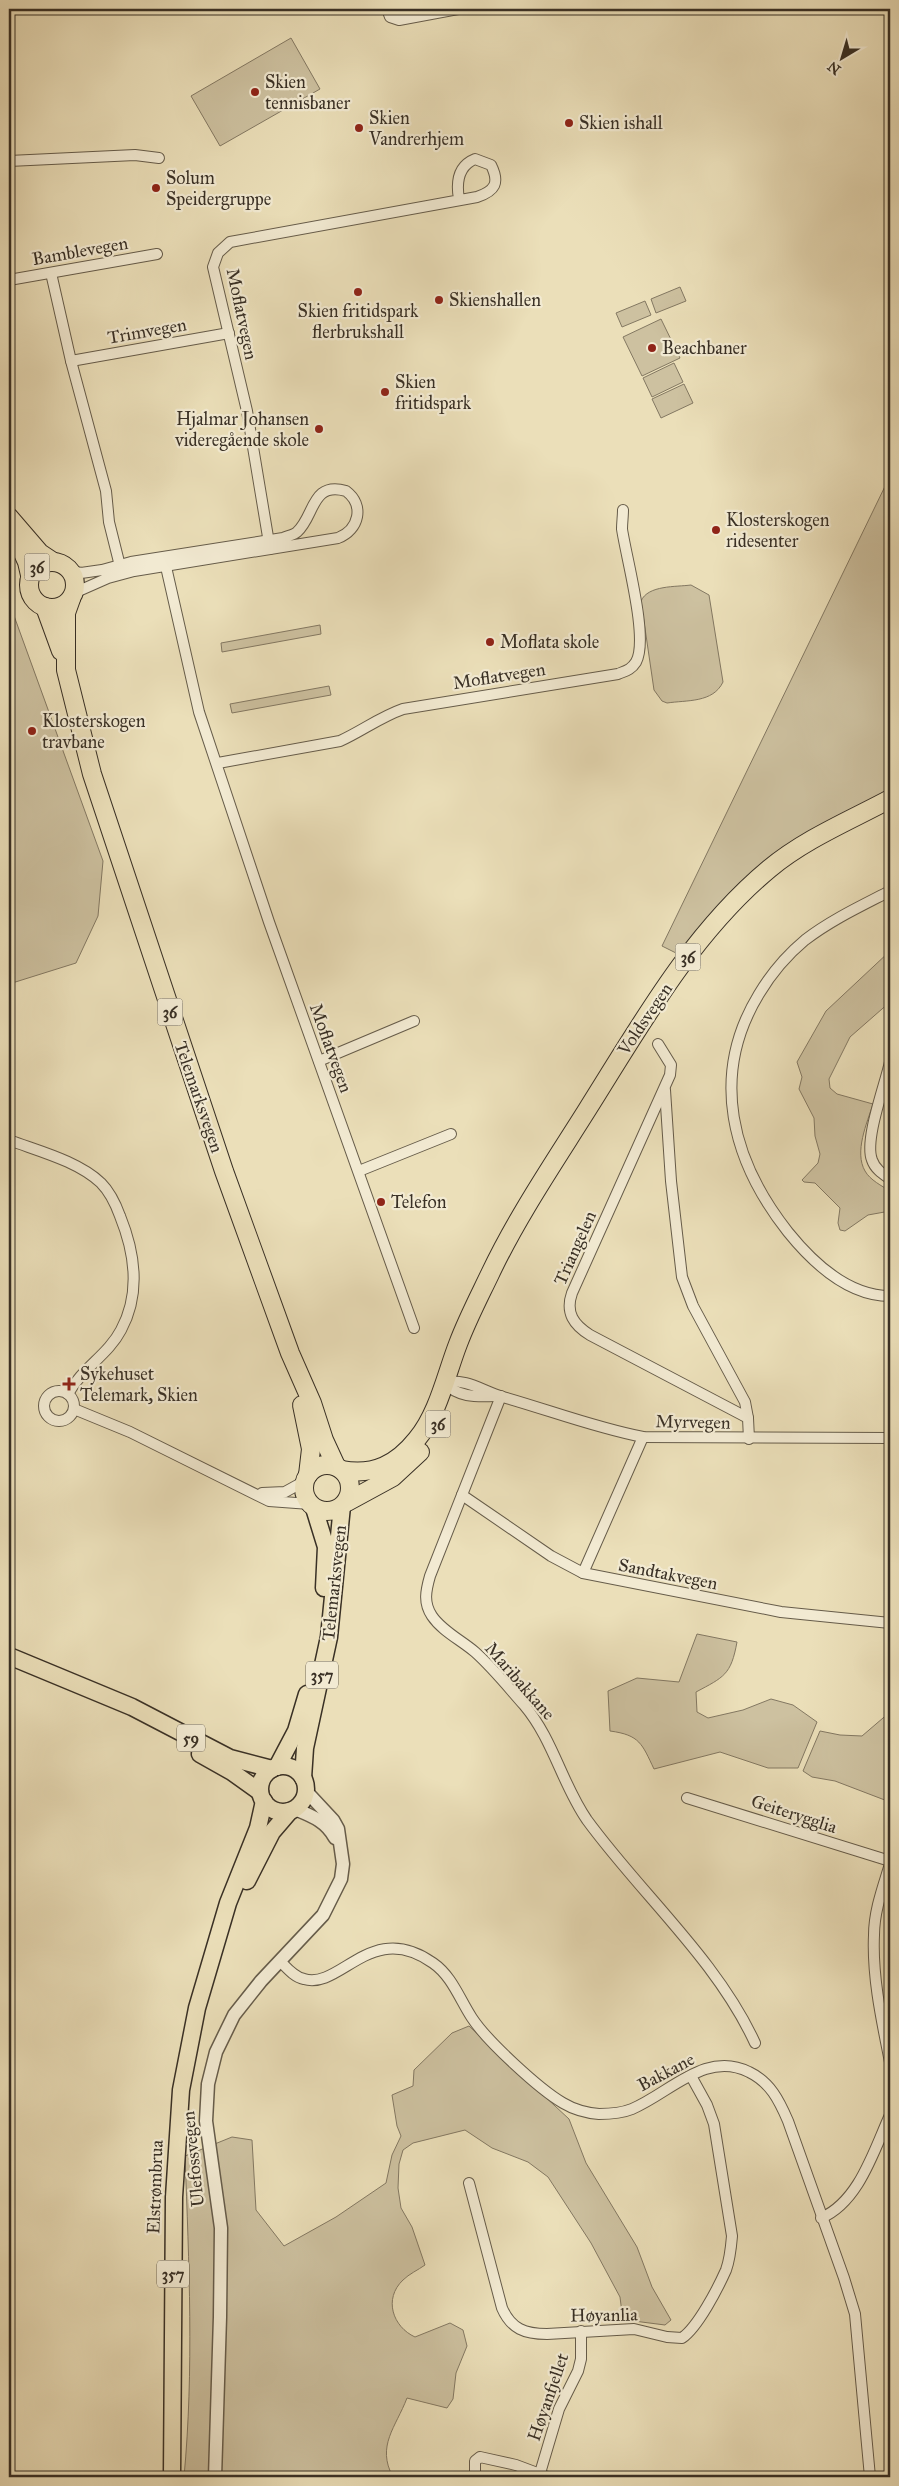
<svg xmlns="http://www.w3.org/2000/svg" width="899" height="2486" font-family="'IM FELL Great Primer',serif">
  <rect width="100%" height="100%" fill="#ebdfb9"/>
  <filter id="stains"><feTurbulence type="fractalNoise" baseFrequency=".004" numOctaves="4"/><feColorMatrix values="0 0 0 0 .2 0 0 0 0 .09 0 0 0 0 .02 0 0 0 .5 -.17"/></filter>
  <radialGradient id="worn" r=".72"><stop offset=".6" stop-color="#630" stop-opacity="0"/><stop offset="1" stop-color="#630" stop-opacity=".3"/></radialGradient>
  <g fill="#cdc1a0" stroke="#837862">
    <path d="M291 38 320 89 220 146 191 96Z"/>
    <path d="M680 287 686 301 656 313 651 299Z"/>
    <path d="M645 301 651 315 622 327 616 313Z"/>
    <path d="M661 319 680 358 642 376 623 337Z"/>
    <path d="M674 363 683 382 652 397 643 378Z"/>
    <path d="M684 384 693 403 661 418 652 399Z"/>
    <path d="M890 476V807C854 825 815 842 783 867 748 893 721 928 692 961L662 946Z"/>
    <path d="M691 585 709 595 723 682C713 703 687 700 667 703L662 701 654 690 641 601C648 585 676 587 691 585Z"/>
    <path d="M9 602 103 861 98 916 76 963 9 984Z"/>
    <path d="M320 625 321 634 222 652 221 643Z"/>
    <path d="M329 686 331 695 232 713 230 704Z"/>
    <path d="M890 951V1002L850 1037 829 1079 830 1088 837 1094 873 1104C867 1123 854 1152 865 1171 870 1180 882 1186 890 1191V1211L868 1215 845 1231 840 1230 838 1223 840 1208 815 1183 804 1182 802 1180 818 1163 820 1154 815 1136 814 1118 799 1089 802 1077 797 1062 826 1011Z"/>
    <path d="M697 1634 737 1642C731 1675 724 1677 696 1692L697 1712 708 1718 743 1710 771 1699 793 1705 817 1722 798 1768H768L720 1752 654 1769C642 1744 640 1735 610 1731L608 1691 637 1678 679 1682Z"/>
    <path d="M890 1712V1802L835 1781 812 1777 803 1771 820 1731 840 1735 862 1736Z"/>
    <path d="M469 2026 569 2119 586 2163 637 2247 652 2287 671 2320 665 2325 626 2320 622 2313 620 2297 591 2243 548 2177 528 2162 492 2148 465 2130 413 2143 403 2150 399 2164 398 2188 401 2208 412 2227 425 2265C418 2270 409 2274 403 2280 383 2299 393 2327 415 2337L450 2323 463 2330 467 2346 456 2373 453 2399 447 2408 407 2398C396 2427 376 2446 393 2477H184C194 2370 189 2263 185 2156L232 2137 252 2140 256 2210 284 2246 336 2217 386 2183 392 2155 401 2136 397 2126 392 2095 413 2086 414 2070 452 2033Z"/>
  </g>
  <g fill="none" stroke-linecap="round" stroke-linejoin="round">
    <defs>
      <g id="minor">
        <path d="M387 9 390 17 399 20 458 9"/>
        <path d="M9 161 135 155 159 158"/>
        <path d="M51 273 71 361 106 491 109 522 121 570"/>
        <path d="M9 280 157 254"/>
        <path d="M71 361 229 333"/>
        <path d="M270 549 247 411 213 267 218 253 230 242 477 197C495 191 500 183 491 165L475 159C458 166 456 182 459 199"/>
        <path d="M164 558 199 712 269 922 414 1328"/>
        <path d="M71 571 81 573 102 570 131 562 283 538C287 536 294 535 297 532 315 516 311 481 346 491 365 505 359 530 338 538L134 571 108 578 74 593"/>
        <path d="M218 763 340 741C362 731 380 717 403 709L618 674C625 671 631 670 636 662 649 639 626 557 622 529 622 523 623 516 623 510"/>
        <path d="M890 891C861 906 831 920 805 940 787 955 771 974 759 994 709 1076 732 1161 788 1232 813 1263 848 1296 890 1296"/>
        <path d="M658 1044 671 1065 670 1075 572 1293C565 1313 574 1325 590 1335L748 1418 749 1439"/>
        <path d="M319 1061 414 1021"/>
        <path d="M890 1062C885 1085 864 1140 872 1160 875 1169 883 1174 890 1179"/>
        <path d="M665 1090 671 1181 682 1277 693 1306 745 1402 748 1418"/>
        <path d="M9 1140C38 1151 78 1161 101 1183 110 1192 116 1205 120 1216 135 1253 141 1293 121 1330 108 1355 82 1368 68 1394"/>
        <path d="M359 1171 451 1134"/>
        <path d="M444 1382C469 1379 480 1390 503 1397 549 1410 596 1428 643 1437L890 1438"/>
        <path d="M444 1382C457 1397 475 1397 495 1396"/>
        <circle cx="59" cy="1406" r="15"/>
        <path d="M501 1396 430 1576C426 1590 423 1603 432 1616 442 1631 461 1640 475 1652 493 1668 508 1687 524 1705 553 1739 562 1784 587 1820 641 1894 717 1960 755 2043"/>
        <path d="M74 1409 130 1432 269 1501 310 1504"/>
        <path d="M262 1493 285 1492 305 1481"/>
        <path d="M462 1495 551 1556 583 1573 781 1612 890 1623"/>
        <path d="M583 1573 643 1437"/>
        <path d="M687 1798 890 1861"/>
        <path d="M890 1864C883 1887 874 1911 874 1935 872 1977 882 2022 890 2062"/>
        <path d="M280 1961C287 1968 294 1977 304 1979 341 1990 371 1919 433 1963 452 1976 460 2000 472 2018 487 2041 539 2089 563 2103 573 2109 587 2113 599 2114 610 2114 622 2113 632 2109 670 2093 706 2050 749 2072 770 2082 779 2100 788 2121L844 2278 855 2314 870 2477"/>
        <path d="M469 2183 502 2308C511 2329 525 2334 547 2334L634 2329 667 2337 682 2338C698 2327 718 2288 726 2270 730 2259 731 2248 732 2236L714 2124 707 2105 691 2076"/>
        <path d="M821 2218C859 2202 874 2150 890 2115"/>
        <path d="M540 2473 559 2409 578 2371 581 2359V2331"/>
        <path d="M475 2477V2461L480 2457 516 2465 548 2477"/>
      </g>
      <g id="tertiary">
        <path d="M295 1809C312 1816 326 1821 335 1838"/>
        <path d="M215 2477 220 2317 221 2228 206 2121 208 2084 216 2052 234 2015 261 1981 323 1915 341 1879 343 1864 338 1829 333 1820 306 1791"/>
      </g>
      <g id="primary">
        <path d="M314 1508 326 1547 324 1588"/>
        <path d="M9 1656 132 1707 230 1758 272 1769"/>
        <path d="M200 1754 232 1772 260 1792"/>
        <circle cx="283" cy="1789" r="23"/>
        <path d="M277 1767 296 1731 307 1694"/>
        <path d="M303 1778 305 1748 329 1637 342 1506"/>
        <path d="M247 1881 272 1832 290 1811"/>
        <path d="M172 2477 174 2197 181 2090 197 2008 228 1903 258 1828 264 1801"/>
      </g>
      <g id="trunk">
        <path d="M9 517 40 553 52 561"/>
        <path d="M12 529 27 562 30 575"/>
        <circle cx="52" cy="585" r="23"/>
        <path d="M71 599 66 613V670L92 774 224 1171 290 1353 312 1403 324 1440 336 1466"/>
        <path d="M45 607 61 651"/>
        <path d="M302 1405 311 1449 308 1475"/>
        <circle cx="327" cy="1488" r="23"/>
        <path d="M342 1470C374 1476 397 1464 417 1439 438 1414 446 1375 458 1344 467 1320 479 1297 490 1274 517 1217 553 1164 587 1110 640 1026 691 934 769 869 805 839 849 821 890 799"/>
        <path d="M347 1502 393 1477 420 1452"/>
      </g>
    </defs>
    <use href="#minor" stroke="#665c4a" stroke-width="12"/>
    <use href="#tertiary" stroke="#665c4a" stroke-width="15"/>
    <use href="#primary" stroke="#393025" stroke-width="19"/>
    <use href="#trunk" stroke="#393025" stroke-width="20"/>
    <use href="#minor" stroke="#f2ead2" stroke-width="10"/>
    <use href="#tertiary" stroke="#f2ead2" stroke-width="12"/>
    <use href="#primary" stroke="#ebdfb9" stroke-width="16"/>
    <use href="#trunk" stroke="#ebdfb9" stroke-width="18"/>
  </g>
  <g fill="#8f2418" stroke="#f2ead2" stroke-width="2">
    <circle cx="255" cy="92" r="5"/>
    <circle cx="569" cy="123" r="5"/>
    <circle cx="359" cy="128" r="5"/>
    <circle cx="156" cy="188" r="5"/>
    <circle cx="358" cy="292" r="5"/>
    <circle cx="439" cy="300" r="5"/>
    <circle cx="652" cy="348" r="5"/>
    <circle cx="385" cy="392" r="5"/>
    <circle cx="319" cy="429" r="5"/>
    <circle cx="716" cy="530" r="5"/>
    <circle cx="490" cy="642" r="5"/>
    <circle cx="32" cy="731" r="5"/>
    <circle cx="381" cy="1202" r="5"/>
    <path d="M66.5 1376.5h5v5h5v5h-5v5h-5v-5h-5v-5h5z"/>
  </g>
  <g text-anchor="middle" stroke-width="4.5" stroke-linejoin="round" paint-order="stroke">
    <g fill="#f2ead2" stroke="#706859" stroke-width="1">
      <rect x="24.5" y="553.5" width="25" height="27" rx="4"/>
      <rect x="675.5" y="943.5" width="25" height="27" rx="4"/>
      <rect x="157.5" y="998.5" width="25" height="27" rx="4"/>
      <rect x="425.5" y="1410.5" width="25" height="27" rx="4"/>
      <rect x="306" y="1661.5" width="32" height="27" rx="4"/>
      <rect x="177" y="1724.5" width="28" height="27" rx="4"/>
      <rect x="157" y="2260.5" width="32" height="27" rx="4"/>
    </g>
    <g font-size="16" font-weight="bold" fill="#393025">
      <text x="37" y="573">36</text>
      <text x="688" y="963">36</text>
      <text x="170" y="1018">36</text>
      <text x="438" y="1430">36</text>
      <text x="322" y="1681">357</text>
      <text x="191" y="1744">59</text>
      <text x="173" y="2280">357</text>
    </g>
    <g font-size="18" fill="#393025" stroke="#f2ead2" text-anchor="start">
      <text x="265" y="88">Skien<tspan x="265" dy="21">tennisbaner</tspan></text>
      <text x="369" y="124">Skien<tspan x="369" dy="21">Vandrerhjem</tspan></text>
      <text x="579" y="129">Skien ishall</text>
      <text x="166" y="184">Solum<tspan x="166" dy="21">Speidergruppe</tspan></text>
      <text x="449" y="306">Skienshallen</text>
      <text x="358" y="317" text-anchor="middle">Skien fritidspark<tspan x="358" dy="21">flerbrukshall</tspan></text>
      <text x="662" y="354">Beachbaner</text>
      <text x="395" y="388">Skien<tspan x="395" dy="21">fritidspark</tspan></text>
      <text x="309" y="425" text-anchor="end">Hjalmar Johansen<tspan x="309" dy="21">videregående skole</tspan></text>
      <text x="726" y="526">Klosterskogen<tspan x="726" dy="21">ridesenter</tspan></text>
      <text x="500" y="648">Moflata skole</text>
      <text x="42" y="727">Klosterskogen<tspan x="42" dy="21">travbane</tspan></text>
      <text x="391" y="1208">Telefon</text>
      <text x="80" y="1380">Sykehuset<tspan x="80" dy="21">Telemark, Skien</tspan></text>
    </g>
    <g font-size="18" fill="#393025" stroke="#f2ead2">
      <text transform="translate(80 251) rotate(-10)" y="6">Bamblevegen</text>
      <text transform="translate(242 314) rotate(78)" y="6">Moflatvegen</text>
      <text transform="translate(147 331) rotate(-10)" y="6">Trimvegen</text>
      <text transform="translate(499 676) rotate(-9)" y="6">Moflatvegen</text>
      <text transform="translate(645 1019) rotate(-56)" y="6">Voldsvegen</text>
      <text transform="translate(331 1048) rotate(70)" y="6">Moflatvegen</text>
      <text transform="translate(199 1097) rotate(71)" y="6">Telemarksvegen</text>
      <text transform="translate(575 1248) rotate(-66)" y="6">Triangelen</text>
      <text transform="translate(693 1422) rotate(1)" y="6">Myrvegen</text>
      <text transform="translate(668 1574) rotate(11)" y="6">Sandtakvegen</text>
      <text transform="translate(334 1583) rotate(-84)" y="6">Telemarksvegen</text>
      <text transform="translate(520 1681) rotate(49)" y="6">Maribakkane</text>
      <text transform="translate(794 1814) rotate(18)" y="6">Geiterygglia</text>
      <text transform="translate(666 2072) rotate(-28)" y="6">Bakkane</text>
      <text transform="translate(193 2159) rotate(-96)" y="6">Ulefossvegen</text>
      <text transform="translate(155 2187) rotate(-88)" y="6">Elstrømbrua</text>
      <text transform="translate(604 2315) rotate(-1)" y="6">Høyanlia</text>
      <text transform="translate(548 2397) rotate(-71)" y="6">Høyanfjellet</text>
    </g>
  </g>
  <rect width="899" height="2486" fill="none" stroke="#ebdfb9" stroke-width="30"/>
  <rect x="10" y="10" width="879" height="2466" fill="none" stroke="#393025" stroke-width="2.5"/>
  <rect x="15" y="15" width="869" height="2456" fill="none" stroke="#393025"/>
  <g transform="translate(842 58) rotate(218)" stroke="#f2ead2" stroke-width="4" paint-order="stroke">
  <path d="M0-4L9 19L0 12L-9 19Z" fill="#393025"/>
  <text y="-8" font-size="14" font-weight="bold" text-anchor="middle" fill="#393025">N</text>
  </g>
  <rect width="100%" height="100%" filter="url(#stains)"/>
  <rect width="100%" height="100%" fill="url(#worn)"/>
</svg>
